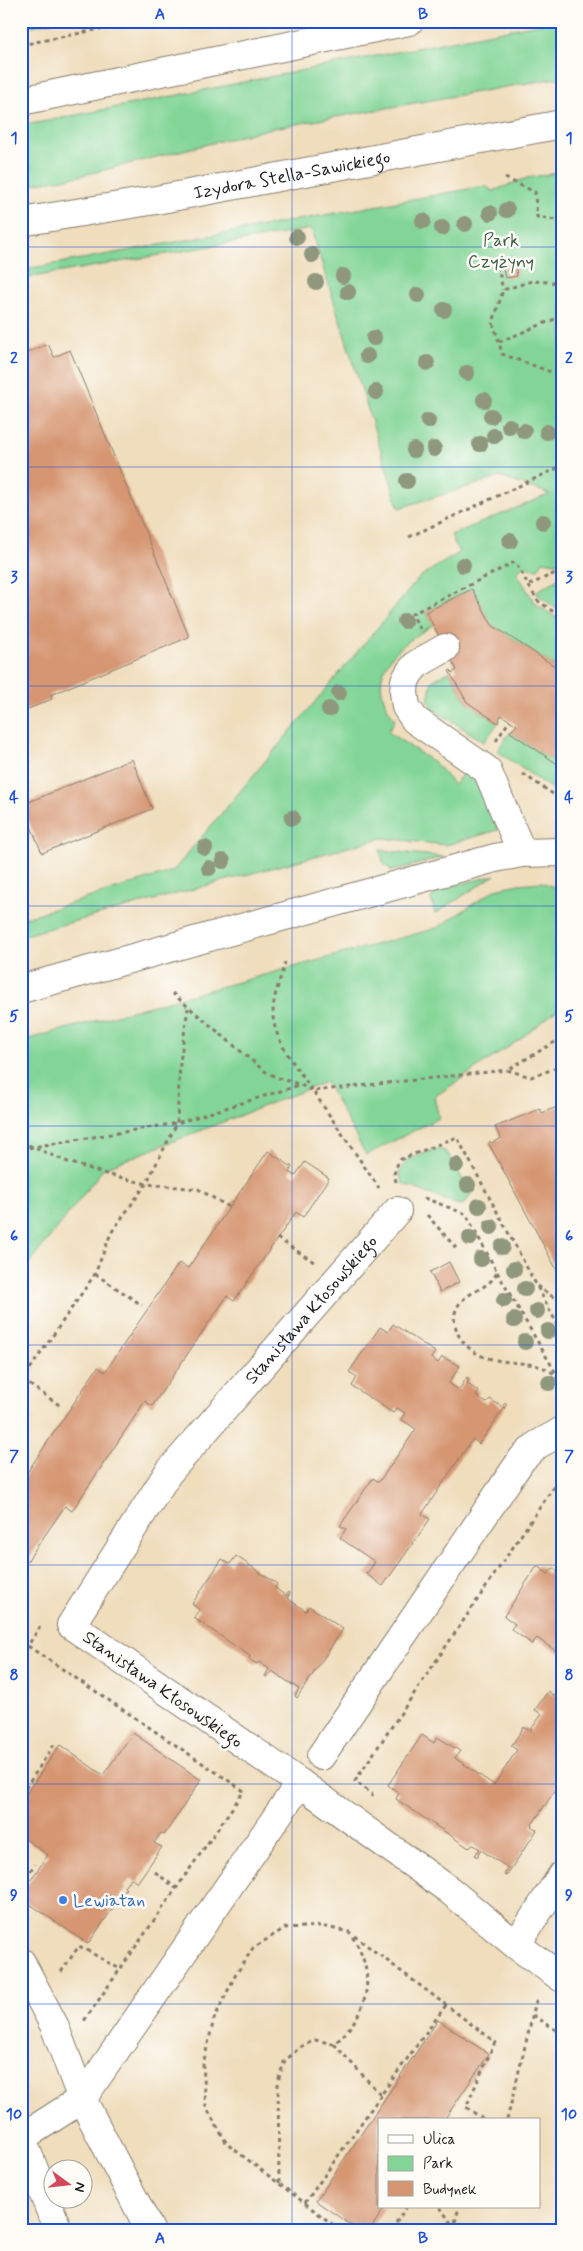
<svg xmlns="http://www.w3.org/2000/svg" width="583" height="2251" font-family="Mynerve,sans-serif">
  <defs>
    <pattern id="forest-firs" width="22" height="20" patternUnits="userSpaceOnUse" patternTransform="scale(1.25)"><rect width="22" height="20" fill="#69b680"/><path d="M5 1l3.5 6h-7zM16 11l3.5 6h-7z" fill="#569368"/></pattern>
  </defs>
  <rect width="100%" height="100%" fill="#fdfcf7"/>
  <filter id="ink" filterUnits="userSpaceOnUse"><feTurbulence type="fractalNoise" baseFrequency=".02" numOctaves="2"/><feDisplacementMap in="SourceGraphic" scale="10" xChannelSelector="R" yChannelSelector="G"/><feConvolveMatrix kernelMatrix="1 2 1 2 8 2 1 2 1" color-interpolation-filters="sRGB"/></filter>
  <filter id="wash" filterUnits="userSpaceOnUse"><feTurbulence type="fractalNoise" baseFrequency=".0096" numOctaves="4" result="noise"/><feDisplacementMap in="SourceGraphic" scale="20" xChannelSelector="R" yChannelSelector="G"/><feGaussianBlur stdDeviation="1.12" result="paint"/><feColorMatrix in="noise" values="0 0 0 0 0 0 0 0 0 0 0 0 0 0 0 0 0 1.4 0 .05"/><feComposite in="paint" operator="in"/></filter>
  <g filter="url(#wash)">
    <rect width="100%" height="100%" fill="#efddbc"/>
    <g fill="#82d597" stroke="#4f785a">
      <path d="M553 21H562V77L268 129 80 176 21 186V126Z"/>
      <path d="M562 172V564L543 561 538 569 522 566 517 573 535 603 562 622V671L492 625 472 589 426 612 433 625C394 649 362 673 395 720L388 732 435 763 454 785 464 772 477 781 498 830 446 845 382 838 21 936V919L173 871 421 576 459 553 451 535 550 494 500 477 399 508 311 229 21 279V270L485 186 493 191 527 178Z"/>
      <path d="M562 577V613L537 594V591Z"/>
      <path d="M449 671 467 702 498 723 484 742 432 708 428 700 432 681Z"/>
      <path d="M510 732 562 767V796L497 751Z"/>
      <path d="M380 850 444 857 392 871 384 864Z"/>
      <path d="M495 875 435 914 431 899 435 891Z"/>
      <path d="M542 882 562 891V1006L519 1040 434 1097 439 1118 366 1155 326 1082 104 1168 21 1274V1041L437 928 496 889 518 884Z"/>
      <path d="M436 1149 443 1150 448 1154 471 1194 465 1204 459 1205 403 1184 399 1173 406 1160Z"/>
    </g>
    <path fill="url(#forest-firs)" stroke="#42694e" d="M21 21H54L21 29Z"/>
    <g id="blocks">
      <g fill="#d69672">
        <path d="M514 258 517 276 505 278 501 260Z"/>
        <path d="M48 344 54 357 70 350 189 637 50 695 52 699 21 712V355Z"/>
        <path d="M472 589 492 625 562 671V767L510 732 517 725 501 715 498 723 467 702 449 671 451 670 452 673 457 670 426 612Z"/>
        <path d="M132 759 152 809 42 853 22 805Z"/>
        <path d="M562 1105V1275L558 1272 489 1144 490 1141 492 1143 501 1138 495 1127 540 1109 542 1113Z"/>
        <path d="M268 1151 292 1167 289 1172 295 1176 305 1162 329 1178 303 1217 296 1212 234 1301 227 1296 152 1406 145 1401 72 1511 65 1506 21 1570V1475L24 1477 98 1367 105 1372 179 1263 188 1268Z"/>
        <path d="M449 1262 459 1282 440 1292 430 1272Z"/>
        <path d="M393 1324 435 1352 431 1358 438 1363 442 1357 460 1366 449 1383 459 1390 467 1377 469 1379 467 1383 479 1392 476 1396 486 1403 490 1399 502 1407 505 1403 507 1404 479 1444 473 1439 469 1444 422 1514 430 1519 383 1586 365 1573 368 1572 375 1562 340 1538 346 1529 340 1526 373 1478 379 1482 416 1429 401 1419 405 1413 397 1408 393 1413 352 1386 357 1377 349 1372 380 1327 388 1332Z"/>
        <path d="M236 1556 277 1584 275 1588 286 1596 288 1592 290 1593 287 1598 306 1611 309 1606 343 1629 297 1698 295 1696 299 1689 272 1671 267 1677 265 1676 269 1669 259 1662 257 1664 249 1659 250 1656 194 1618 200 1610 192 1604 222 1559 230 1564Z"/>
        <path d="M537 1566 548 1574 553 1568 562 1574V1655L537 1638 532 1644 511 1629 515 1624 504 1616Z"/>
        <path d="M562 1685V1780L531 1826 537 1830 506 1876 504 1875 508 1868 481 1850 477 1857 475 1855 480 1849 472 1844 469 1848 396 1799 399 1793 388 1785 422 1735 434 1743 437 1737 460 1751 455 1758 494 1785 517 1750 511 1746 524 1727 530 1731 542 1714 535 1710 548 1691 554 1696Z"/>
        <path d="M133 1733 201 1780 164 1835 161 1833 154 1843 162 1847 137 1883 131 1878 124 1887 126 1889 88 1944 21 1898V1894L48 1855 21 1836V1801L60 1745 103 1775Z"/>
        <path d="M438 2020 489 2054 444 2120H379V2207H385L370 2230H358L316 2201Z"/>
      </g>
    </g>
  </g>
  <g filter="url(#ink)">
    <use href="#blocks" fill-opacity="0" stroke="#867c6c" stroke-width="1"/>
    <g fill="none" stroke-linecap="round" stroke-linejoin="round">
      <defs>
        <g id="minor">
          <path d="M445 648 417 664 410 672 405 681 404 692 406 707 415 720 487 770 522 853"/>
          <path d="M21 989 495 858 522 853 562 852"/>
          <path d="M321 1756 522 1459 537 1445 562 1431"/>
          <path d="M300 1783 449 1890 516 1945 562 1978"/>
          <path d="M516 1945 562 1875"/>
          <path d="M21 1962 54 2025 82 2099 150 2230"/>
          <path id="s1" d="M21 2138 82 2099 300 1783 71 1625 168 1473 397 1211"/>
          <path d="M22 2139 58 2230"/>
        </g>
        <g id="major">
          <path d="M21 101 409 21"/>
          <path id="s2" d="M21 222 156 200 562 124"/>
        </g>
      </defs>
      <use href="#minor" stroke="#867c6c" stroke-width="30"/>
      <use href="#major" stroke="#867c6c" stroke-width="30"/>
      <g stroke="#867c6c" stroke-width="3" stroke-dasharray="4 4" stroke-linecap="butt">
        <path d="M21 45 140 21"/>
        <path d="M505 178 535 192 537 217 562 221"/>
        <path d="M496 258 503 290"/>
        <path d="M562 316 499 342 502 354 562 376"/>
        <path d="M499 342 493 323 503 290 532 281 562 283"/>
        <path d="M409 537 562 466"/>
        <path d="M529 585 562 570"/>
        <path d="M420 629 412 614 515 562 537 600 562 618"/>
        <path d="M496 741 510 720"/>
        <path d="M523 774 562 800"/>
        <path d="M285 962C281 978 273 996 273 1012 272 1039 298 1069 313 1091L507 1070"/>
        <path d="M172 993 263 1070C279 1081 297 1081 313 1091L379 1188"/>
        <path d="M562 1038 507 1070 531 1077 562 1066"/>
        <path d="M21 1142 68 1162 106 1174 147 1184 198 1189 229 1207"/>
        <path d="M21 1149 177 1123 300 1085"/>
        <path d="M396 1182 394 1174 399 1160 457 1137 562 1333"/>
        <path d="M424 1198 466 1214 497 1272C489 1292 461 1290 455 1313 453 1320 456 1330 459 1336 485 1379 542 1347 562 1384"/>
        <path d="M427 1215 456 1248"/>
        <path d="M277 1238 314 1262"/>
        <path d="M497 1272 557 1375"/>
        <path d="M95 1274 142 1305"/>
        <path d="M537 1286 562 1303"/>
        <path d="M23 1380 62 1407"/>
        <path d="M21 1382 95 1274 111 1233 146 1184 177 1123 180 1062 188 1008"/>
        <path d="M28 1646 244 1791 84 2021"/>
        <path d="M21 1656 40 1627"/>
        <path d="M21 1795 55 1743"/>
        <path d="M372 1797V1794L355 1781 555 1485 562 1482"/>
        <path d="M155 1872 176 1888"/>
        <path d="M21 1884 35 1864"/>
        <path d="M61 1972 79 1946 120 1969"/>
        <path d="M533 2015 562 2034"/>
        <path d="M334 2044 381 2095 446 2005"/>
        <path d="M507 2120 537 1997"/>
        <path d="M279 2183 278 2081 284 2062 300 2047 315 2040 334 2044C369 2014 378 1974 351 1935"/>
        <path d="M305 2203 381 2095"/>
        <path d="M440 2207 453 2226"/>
        <path d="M340 2230 227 2144 206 2107 203 2064 214 2019 235 1976 253 1948 285 1928 321 1926 349 1932 495 2042 466 2107 484 2120"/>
        <path d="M392 2230 406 2207"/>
        <path d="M453 2230 459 2207"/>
      </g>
      <use href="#minor" stroke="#fff" stroke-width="28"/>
      <use href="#major" stroke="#fff" stroke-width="28"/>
    </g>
    <g fill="#8f977c">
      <circle cx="507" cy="210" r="8"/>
      <circle cx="490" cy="213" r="8"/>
      <circle cx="423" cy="221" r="8"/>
      <circle cx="465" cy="224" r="8"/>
      <circle cx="442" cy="228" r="8"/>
      <circle cx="297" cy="237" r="8"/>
      <circle cx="312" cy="255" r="8"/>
      <circle cx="343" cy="276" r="8"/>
      <circle cx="316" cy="282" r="8"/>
      <circle cx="348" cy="292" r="8"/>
      <circle cx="418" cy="295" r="8"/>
      <circle cx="444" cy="310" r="8"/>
      <circle cx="374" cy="338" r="8"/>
      <circle cx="367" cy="356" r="8"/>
      <circle cx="427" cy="363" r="8"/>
      <circle cx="467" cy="373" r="8"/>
      <circle cx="376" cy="392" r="8"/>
      <circle cx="484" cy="400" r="8"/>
      <circle cx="491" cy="416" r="8"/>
      <circle cx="428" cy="421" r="8"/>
      <circle cx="509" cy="426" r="8"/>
      <circle cx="524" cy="431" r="8"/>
      <circle cx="547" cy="432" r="8"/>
      <circle cx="494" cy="436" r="8"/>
      <circle cx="480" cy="444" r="8"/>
      <circle cx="434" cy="449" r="8"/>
      <circle cx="414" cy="450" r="8"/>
      <circle cx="407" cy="481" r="8"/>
      <circle cx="543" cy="522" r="8"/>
      <circle cx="510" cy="541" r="8"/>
      <circle cx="463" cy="565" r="8"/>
      <circle cx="405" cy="621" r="8"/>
      <circle cx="339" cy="693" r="8"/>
      <circle cx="329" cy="709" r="8"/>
      <circle cx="292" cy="818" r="8"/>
      <circle cx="205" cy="848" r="8"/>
      <circle cx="223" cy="861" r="8"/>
      <circle cx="209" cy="868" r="8"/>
      <circle cx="456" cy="1165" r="8"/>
      <circle cx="468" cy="1185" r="8"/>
      <circle cx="479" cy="1206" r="8"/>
      <circle cx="491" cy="1227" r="8"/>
      <circle cx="470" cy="1238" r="8"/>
      <circle cx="502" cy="1247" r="8"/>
      <circle cx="481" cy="1259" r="8"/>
      <circle cx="514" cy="1269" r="8"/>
      <circle cx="525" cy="1289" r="8"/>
      <circle cx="504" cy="1300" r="8"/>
      <circle cx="537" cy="1311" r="8"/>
      <circle cx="514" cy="1320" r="8"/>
      <circle cx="548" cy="1331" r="8"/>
      <circle cx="525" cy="1342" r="8"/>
      <circle cx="549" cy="1383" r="8"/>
    </g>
  </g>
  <path fill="none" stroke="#1d4ed8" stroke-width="1" stroke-opacity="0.55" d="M292 21V2230M21 247H562M21 467H562M21 686H562M21 906H562M21 1126H562M21 1345H562M21 1565H562M21 1784H562M21 2004H562"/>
  <circle fill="#3f7fe0" stroke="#fdfcf7" stroke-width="2" cx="63" cy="1900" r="5"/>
  <g text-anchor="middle" stroke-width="5" stroke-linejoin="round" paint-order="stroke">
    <g font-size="18" fill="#1c1c1c" stroke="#fdfcf7">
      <text dy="6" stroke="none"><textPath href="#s2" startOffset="275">Izydora Stella-Sawickiego</textPath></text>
      <text dy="6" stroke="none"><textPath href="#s1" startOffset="1132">Stanisława Kłosowskiego</textPath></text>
      <text transform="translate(163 1689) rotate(35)" y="6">Stanisława Kłosowskiego</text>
    </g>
    <g font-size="18" fill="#405d47" stroke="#fdfcf7">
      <text x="501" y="246">Park<tspan x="501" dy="21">Czyżyny</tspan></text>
    </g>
    <g font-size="18" fill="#366cbe" stroke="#fdfcf7" text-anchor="start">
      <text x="73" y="1906">Lewiatan</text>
    </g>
  </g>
  <rect width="583" height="2251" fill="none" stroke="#fdfcf7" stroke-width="55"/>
  <rect x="378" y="2118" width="162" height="90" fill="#fdfcf7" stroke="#a3a29f"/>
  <rect x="388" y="2135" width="25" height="8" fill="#ffffff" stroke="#a3a29f"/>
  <text x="423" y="2144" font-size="15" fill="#1c1c1c">Ulica</text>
  <rect x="388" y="2156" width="25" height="15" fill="#82d597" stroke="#a3a29f"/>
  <text x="423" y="2168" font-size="15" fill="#1c1c1c">Park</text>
  <rect x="388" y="2181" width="25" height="15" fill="#d69672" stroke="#a3a29f"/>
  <text x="423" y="2194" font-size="15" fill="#1c1c1c">Budynek</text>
  <g transform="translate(68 2184) rotate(105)"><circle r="24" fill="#fdfcf7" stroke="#a3a29f"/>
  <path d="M0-4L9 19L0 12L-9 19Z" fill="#d1495b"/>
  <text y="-8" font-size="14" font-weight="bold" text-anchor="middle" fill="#1c1c1c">N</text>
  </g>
  <rect x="28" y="28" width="528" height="2196" fill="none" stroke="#1d4ed8" stroke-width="2"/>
  <g font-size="16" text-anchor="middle" font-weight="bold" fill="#1d4ed8">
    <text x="160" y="19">A</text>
    <text x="423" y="19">B</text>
    <text x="14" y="143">1</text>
    <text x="569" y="143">1</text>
    <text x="14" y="363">2</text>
    <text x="569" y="363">2</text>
    <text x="14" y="582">3</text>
    <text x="569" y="582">3</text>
    <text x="14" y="802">4</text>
    <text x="569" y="802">4</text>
    <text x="14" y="1021">5</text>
    <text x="569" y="1021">5</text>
    <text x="14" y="1241">6</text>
    <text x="569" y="1241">6</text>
    <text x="14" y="1461">7</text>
    <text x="569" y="1461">7</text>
    <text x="14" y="1680">8</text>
    <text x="569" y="1680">8</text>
    <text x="14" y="1900">9</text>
    <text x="569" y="1900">9</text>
    <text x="14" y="2119">10</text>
    <text x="569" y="2119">10</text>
    <text x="160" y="2243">A</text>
    <text x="423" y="2243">B</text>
  </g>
</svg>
